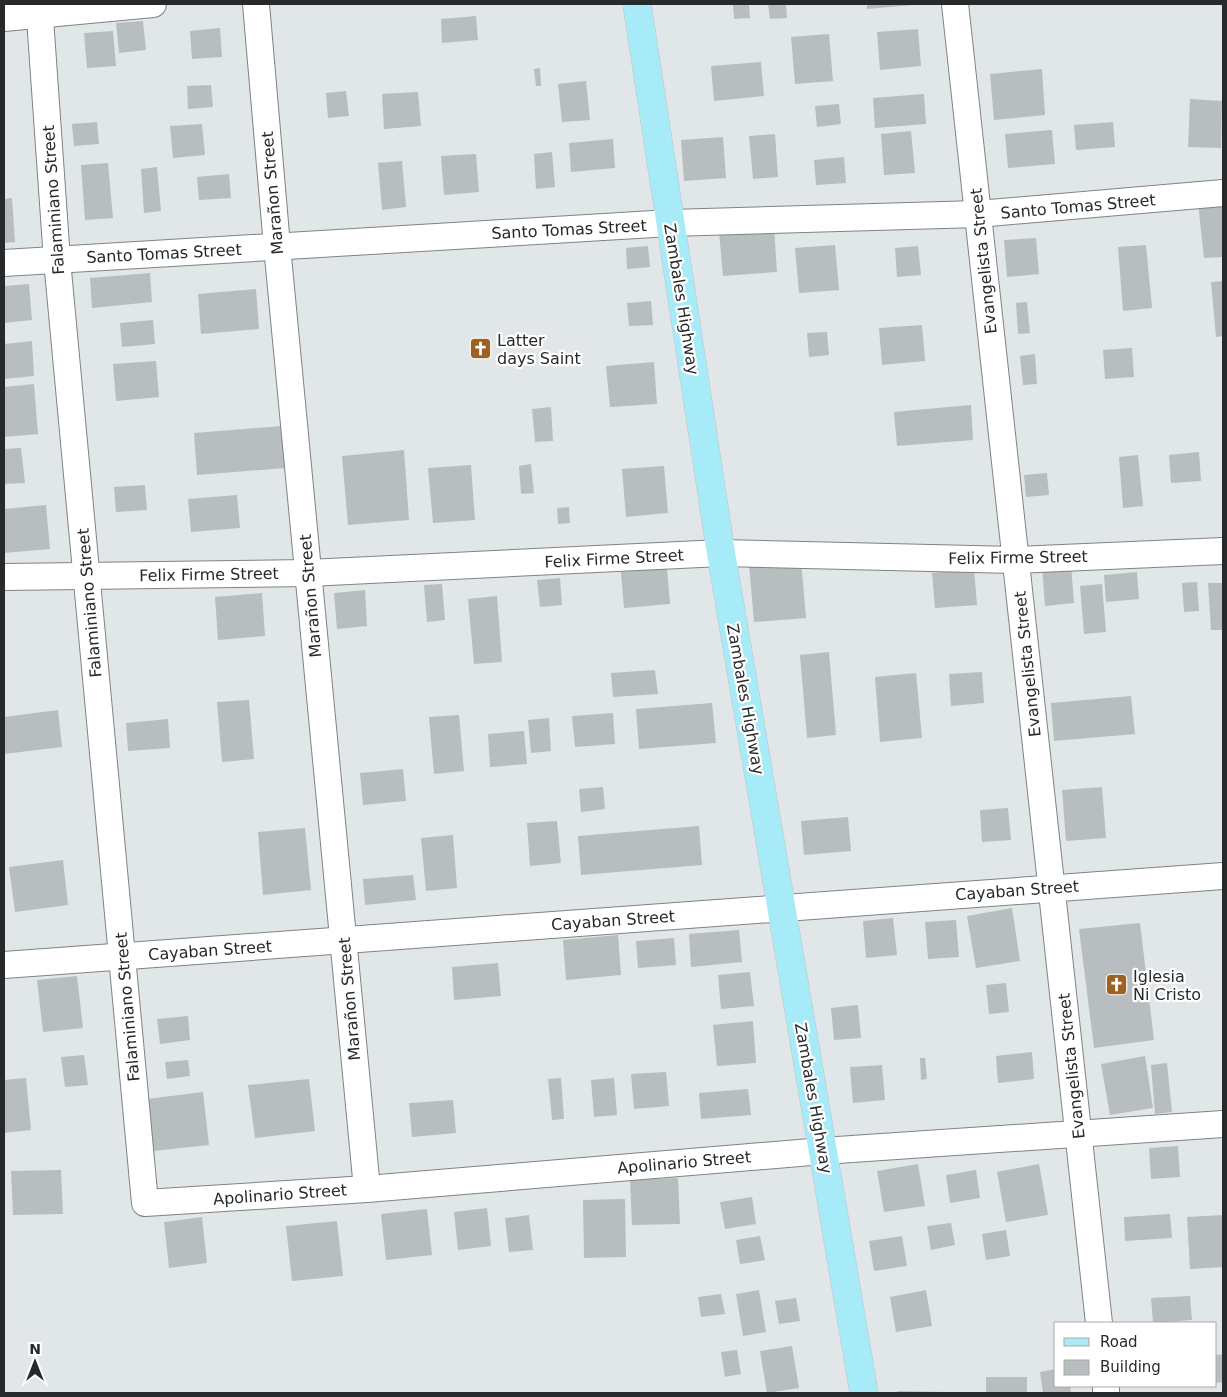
<svg xmlns="http://www.w3.org/2000/svg" width="1227" height="1397" font-family="'DejaVu Sans',sans-serif">
  <rect width="100%" height="100%" fill="#e1e7e8"/>
  <g fill="#b8bebf">
    <path d="M733 4H749L750 18 734 19Z"/>
    <path d="M768 4H786L787 18 770 19Z"/>
    <path d="M867 4H913V5L867 9Z"/>
    <path d="M476 16 478 40 442 43 441 19Z"/>
    <path d="M143 21 146 50 119 53 116 23Z"/>
    <path d="M220 28 222 57 192 59 190 31Z"/>
    <path d="M918 29 921 66 880 70 877 32Z"/>
    <path d="M113 31 116 66 87 68 84 33Z"/>
    <path d="M829 34 833 81 795 84 791 37Z"/>
    <path d="M761 62 764 96 714 101 711 66Z"/>
    <path d="M540 68 541 86H536L534 69Z"/>
    <path d="M1042 69 1045 115 994 120 990 74Z"/>
    <path d="M586 81 590 120 562 122 558 84Z"/>
    <path d="M211 85 213 107 188 109 187 86Z"/>
    <path d="M346 91 349 116 328 118 326 93Z"/>
    <path d="M418 92 421 126 384 129 382 94Z"/>
    <path d="M924 94 926 124 875 128 873 98Z"/>
    <path d="M1190 99 1222 101 1221 148 1188 147Z"/>
    <path d="M839 104 841 124 817 127 815 106Z"/>
    <path d="M97 122 99 144 74 146 72 124Z"/>
    <path d="M1113 122 1115 147 1076 150 1074 125Z"/>
    <path d="M202 124 205 155 173 158 170 126Z"/>
    <path d="M1052 130 1055 164 1008 168 1005 134Z"/>
    <path d="M911 131 915 173 884 175 881 134Z"/>
    <path d="M775 134 778 177 753 179 749 136Z"/>
    <path d="M723 137 726 178 684 181 681 140Z"/>
    <path d="M613 139 615 168 571 172 569 143Z"/>
    <path d="M552 152 555 187 536 189 534 154Z"/>
    <path d="M476 154 479 192 444 195 441 156Z"/>
    <path d="M844 157 846 183 816 185 814 160Z"/>
    <path d="M402 161 406 207 382 210 378 163Z"/>
    <path d="M108 163 113 218 85 220 81 165Z"/>
    <path d="M157 167 161 211 144 213 141 169Z"/>
    <path d="M229 174 231 198 199 200 197 177Z"/>
    <path d="M12 198 15 242 4 243V199Z"/>
    <path d="M1223 201V257L1204 258 1198 203Z"/>
    <path d="M774 228 777 272 723 276 719 232Z"/>
    <path d="M1036 238 1039 274 1007 277 1004 240Z"/>
    <path d="M835 245 839 290 799 293 795 248Z"/>
    <path d="M1146 245 1152 308 1123 311 1118 247Z"/>
    <path d="M648 246 650 267 627 269 626 248Z"/>
    <path d="M918 246 921 275 897 277 895 248Z"/>
    <path d="M150 273 152 302 92 308 90 278Z"/>
    <path d="M1223 281V336L1216 337 1211 282Z"/>
    <path d="M29 284 32 320 4 323V286Z"/>
    <path d="M256 289 259 329 201 334 198 294Z"/>
    <path d="M651 301 653 325 629 326 627 303Z"/>
    <path d="M1027 302 1030 333 1018 334 1016 303Z"/>
    <path d="M153 320 155 344 122 347 120 323Z"/>
    <path d="M922 325 925 361 882 365 879 328Z"/>
    <path d="M827 332 829 355 809 357 807 333Z"/>
    <path d="M32 341 34 376 4 379V344Z"/>
    <path d="M1132 348 1134 377 1105 379 1103 350Z"/>
    <path d="M1035 354 1037 384 1023 385 1020 356Z"/>
    <path d="M156 361 159 397 116 401 113 364Z"/>
    <path d="M654 362 657 404 610 407 606 366Z"/>
    <path d="M34 384 38 434 4 437V387Z"/>
    <path d="M971 405 973 440 897 446 894 412Z"/>
    <path d="M551 407 553 441 535 442 532 409Z"/>
    <path d="M282 426 286 468 197 475 194 433Z"/>
    <path d="M21 448 25 483 4 484V449Z"/>
    <path d="M404 450 409 520 348 525 342 456Z"/>
    <path d="M1199 452 1201 481 1171 483 1169 455Z"/>
    <path d="M1138 455 1143 506 1123 508 1119 457Z"/>
    <path d="M531 464 534 493 521 494 519 466Z"/>
    <path d="M471 465 475 520 433 523 428 468Z"/>
    <path d="M664 466 668 513 626 517 622 469Z"/>
    <path d="M1047 473 1049 495 1026 497 1024 475Z"/>
    <path d="M145 485 147 510 116 512 114 487Z"/>
    <path d="M237 495 240 528 191 532 188 499Z"/>
    <path d="M46 505 50 549 4 553V509Z"/>
    <path d="M569 507 570 523 558 524 557 508Z"/>
    <path d="M801 559 806 618 754 622 749 564Z"/>
    <path d="M1071 564 1074 603 1045 606 1042 566Z"/>
    <path d="M667 568 670 604 624 608 621 572Z"/>
    <path d="M974 569 977 605 935 608 932 573Z"/>
    <path d="M1137 572 1139 599 1106 602 1104 575Z"/>
    <path d="M560 578 562 605 540 607 537 580Z"/>
    <path d="M1197 582 1199 611 1184 612 1182 583Z"/>
    <path d="M1208 583H1223V630H1211Z"/>
    <path d="M442 584 445 620 427 622 424 585Z"/>
    <path d="M1102 584 1106 632 1084 634 1080 586Z"/>
    <path d="M365 590 367 626 337 629 334 593Z"/>
    <path d="M262 593 265 636 218 640 215 597Z"/>
    <path d="M497 596 502 662 474 664 468 599Z"/>
    <path d="M829 652 836 735 807 738 800 655Z"/>
    <path d="M655 670 658 694 613 697 611 673Z"/>
    <path d="M982 672 984 703 951 706 949 674Z"/>
    <path d="M916 673 922 738 880 742 875 677Z"/>
    <path d="M1131 696 1135 734 1054 741 1051 703Z"/>
    <path d="M249 700 254 759 222 762 217 702Z"/>
    <path d="M712 703 716 743 639 749 636 709Z"/>
    <path d="M58 710 62 747 4 754V717Z"/>
    <path d="M613 713 615 744 575 747 572 716Z"/>
    <path d="M459 715 464 771 434 774 429 717Z"/>
    <path d="M549 718 551 751 531 753 528 720Z"/>
    <path d="M168 719 170 748 128 751 126 723Z"/>
    <path d="M524 731 527 764 490 767 488 734Z"/>
    <path d="M403 769 406 801 363 805 360 773Z"/>
    <path d="M603 787 605 809 581 812 579 789Z"/>
    <path d="M1102 787 1106 838 1066 841 1062 790Z"/>
    <path d="M1008 808 1011 840 982 842 980 810Z"/>
    <path d="M848 817 851 851 804 855 801 821Z"/>
    <path d="M557 821 561 863 530 866 527 823Z"/>
    <path d="M699 826 702 865 581 875 578 836Z"/>
    <path d="M305 828 311 890 263 895 258 832Z"/>
    <path d="M453 835 457 888 426 891 421 838Z"/>
    <path d="M63 860 68 905 15 912 9 867Z"/>
    <path d="M413 875 416 900 365 905 363 879Z"/>
    <path d="M1012 908 1020 961 976 968 967 916Z"/>
    <path d="M893 918 897 955 866 958 863 921Z"/>
    <path d="M956 920 959 957 928 959 925 922Z"/>
    <path d="M1140 923 1154 1040 1094 1048 1079 929Z"/>
    <path d="M739 930 742 962 691 967 689 934Z"/>
    <path d="M618 935 621 975 566 980 563 940Z"/>
    <path d="M674 938 676 965 638 968 636 941Z"/>
    <path d="M498 963 501 996 454 1000 452 967Z"/>
    <path d="M750 972 754 1006 721 1009 718 975Z"/>
    <path d="M77 976 83 1028 43 1032 37 980Z"/>
    <path d="M1006 983 1009 1012 989 1014 986 985Z"/>
    <path d="M858 1005 861 1038 834 1040 831 1008Z"/>
    <path d="M188 1016 190 1040 160 1044 157 1019Z"/>
    <path d="M753 1021 756 1063 717 1066 713 1025Z"/>
    <path d="M1032 1052 1034 1079 998 1083 996 1056Z"/>
    <path d="M84 1055 88 1085 65 1087 61 1057Z"/>
    <path d="M1145 1056 1153 1108 1110 1115 1101 1064Z"/>
    <path d="M920 1058H925L927 1079 921 1080Z"/>
    <path d="M188 1060 190 1076 167 1079 165 1062Z"/>
    <path d="M1167 1063 1172 1112 1155 1114 1151 1065Z"/>
    <path d="M882 1065 885 1100 853 1103 850 1067Z"/>
    <path d="M666 1072 669 1106 634 1109 631 1074Z"/>
    <path d="M26 1078 31 1130 4 1133V1080Z"/>
    <path d="M561 1078 564 1119 552 1120 548 1079Z"/>
    <path d="M614 1078 617 1115 594 1117 591 1080Z"/>
    <path d="M309 1079 315 1131 255 1138 248 1085Z"/>
    <path d="M748 1089 751 1115 701 1119 699 1093Z"/>
    <path d="M203 1092 209 1145 153 1151 147 1099Z"/>
    <path d="M453 1100 456 1133 412 1137 409 1103Z"/>
    <path d="M1178 1146 1180 1177 1151 1179 1149 1148Z"/>
    <path d="M918 1164 925 1206 884 1212 877 1171Z"/>
    <path d="M1039 1164 1048 1215 1006 1222 997 1172Z"/>
    <path d="M61 1170 63 1214 13 1215 11 1171Z"/>
    <path d="M976 1170 980 1198 950 1203 946 1175Z"/>
    <path d="M678 1178 680 1224 632 1225 630 1180Z"/>
    <path d="M752 1197 756 1224 725 1229 720 1202Z"/>
    <path d="M625 1199 626 1257 584 1258 583 1200Z"/>
    <path d="M487 1208 491 1246 458 1250 454 1212Z"/>
    <path d="M427 1209 432 1255 386 1260 381 1214Z"/>
    <path d="M1170 1214 1172 1238 1125 1241 1124 1217Z"/>
    <path d="M529 1215 533 1250 509 1252 505 1218Z"/>
    <path d="M1223 1215V1267L1190 1269 1187 1217Z"/>
    <path d="M202 1217 207 1263 169 1268 164 1222Z"/>
    <path d="M337 1221 343 1276 292 1281 286 1226Z"/>
    <path d="M951 1223 955 1245 931 1250 927 1226Z"/>
    <path d="M1006 1230 1010 1256 986 1260 982 1234Z"/>
    <path d="M760 1236 765 1260 740 1264 736 1240Z"/>
    <path d="M902 1236 907 1266 874 1271 869 1241Z"/>
    <path d="M759 1290 766 1332 743 1336 736 1294Z"/>
    <path d="M926 1290 932 1326 896 1332 890 1297Z"/>
    <path d="M721 1294 725 1314 701 1317 698 1297Z"/>
    <path d="M1190 1296 1192 1320 1153 1323 1151 1298Z"/>
    <path d="M796 1298 800 1321 779 1324 775 1301Z"/>
    <path d="M792 1346 799 1388 767 1393 760 1351Z"/>
    <path d="M737 1350 741 1374 725 1377 721 1352Z"/>
    <path d="M1223 1354V1382L1216 1383V1355Z"/>
    <path d="M1056 1369V1386H1070L1071 1393H1043L1040 1372Z"/>
    <rect x="986" y="1377" width="41" height="16"/>
    <path d="M897 1391 946 1392V1393H897Z"/>
  </g>
  <g fill="none" stroke-linecap="round" stroke-linejoin="round">
    <defs>
      <g id="street">
        <path d="M39 4 57 260 145 1203 367 1189 823 1151 1223 1124"/>
        <path d="M256 4 277 246 367 1189"/>
        <path d="M955 4 1099 1323"/>
        <path d="M4 18 153 4"/>
        <path d="M4 263 670 223 978 214 1223 193"/>
        <path d="M4 577 308 573 721 553 1015 560 1223 551"/>
        <path d="M4 965 1223 876"/>
        <path d="M1106 1386V1393"/>
      </g>
      <path id="primary" d="M637 4 721 553 864 1393"/>
    </defs>
    <use href="#street" stroke="#7e8384" stroke-width="28"/>
    <use href="#primary" stroke="#c3c3c3" stroke-width="29"/>
    <use href="#street" stroke="#fff" stroke-width="26"/>
    <use href="#primary" stroke="#a8ebf8" stroke-width="28"/>
  </g>
  <defs>
    <symbol id="church-square" viewBox="-11 -11 22 22"><rect x="-9" y="-9" width="18" height="18" rx="4" fill="#9d6123" stroke="#fff"/><path d="M-1.2-6h2.4v3.5h3.3v2.4h-3.3V6h-2.4V-.1h-3.3v-2.4h3.3Z" fill="#fff"/></symbol>
  </defs>
  <g fill-rule="evenodd">
    <use href="#church-square" x="468" y="336" width="25" height="25"/>
    <use href="#church-square" x="1104" y="972" width="25" height="25"/>
  </g>
  <g text-anchor="middle" stroke-width="4.5" stroke-linejoin="round" paint-order="stroke">
    <g font-size="16" fill="#27292a" stroke="#fff">
      <text transform="translate(272 193) rotate(-95)" y="6">Marañon Street</text>
      <text transform="translate(53 200) rotate(-94)" y="6">Falaminiano Street</text>
      <text transform="translate(1078 206) rotate(-5)" y="6">Santo Tomas Street</text>
      <text transform="translate(569 229) rotate(-3)" y="6">Santo Tomas Street</text>
      <text transform="translate(164 253) rotate(-3)" y="6">Santo Tomas Street</text>
      <text transform="translate(983 261) rotate(-96)" y="6">Evangelista Street</text>
      <text transform="translate(682 299) rotate(81)" y="6">Zambales Highway</text>
      <text transform="translate(1018 557) rotate(-1)" y="6">Felix Firme Street</text>
      <text transform="translate(614 558) rotate(-3)" y="6">Felix Firme Street</text>
      <text transform="translate(209 574) rotate(-1)" y="6">Felix Firme Street</text>
      <text transform="translate(310 596) rotate(-95)" y="6">Marañon Street</text>
      <text transform="translate(89 603) rotate(-95)" y="6">Falaminiano Street</text>
      <text transform="translate(1027 664) rotate(-96)" y="6">Evangelista Street</text>
      <text transform="translate(746 699) rotate(80)" y="6">Zambales Highway</text>
      <text transform="translate(1017 890) rotate(-4)" y="6">Cayaban Street</text>
      <text transform="translate(613 920) rotate(-4)" y="6">Cayaban Street</text>
      <text transform="translate(210 950) rotate(-4)" y="6">Cayaban Street</text>
      <text transform="translate(349 999) rotate(-95)" y="6">Marañon Street</text>
      <text transform="translate(127 1007) rotate(-95)" y="6">Falaminiano Street</text>
      <text transform="translate(1071 1066) rotate(-96)" y="6">Evangelista Street</text>
      <text transform="translate(814 1098) rotate(80)" y="6">Zambales Highway</text>
      <text transform="translate(684 1162) rotate(-5)" y="6">Apolinario Street</text>
      <text transform="translate(280 1194) rotate(-4)" y="6">Apolinario Street</text>
    </g>
    <g font-size="16" fill="#27292a" stroke="#fff" text-anchor="start">
      <text x="497" y="346">Latter<tspan x="497" dy="18">days Saint</tspan></text>
      <text x="1133" y="982">Iglesia<tspan x="1133" dy="18">Ni Cristo</tspan></text>
    </g>
  </g>
  <rect width="1227" height="1397" fill="none" stroke="#27292a" stroke-width="10"/>
  <rect x="1054" y="1322" width="162" height="65" fill="#ffffff" stroke="#a9a9aa"/>
  <rect x="1064" y="1338" width="25" height="8" fill="#a8ebf8" stroke="#a9a9aa"/>
  <text x="1100" y="1347" font-size="15" fill="#27292a">Road</text>
  <rect x="1064" y="1360" width="25" height="15" fill="#b8bebf" stroke="#a9a9aa"/>
  <text x="1100" y="1372" font-size="15" fill="#27292a">Building</text>
  <g transform="translate(35 1362)" stroke="#ffffff" stroke-width="4" paint-order="stroke">
  <path d="M0-4L9 19L0 12L-9 19Z" fill="#27292a"/>
  <text y="-8" font-size="14" font-weight="bold" text-anchor="middle" fill="#27292a">N</text>
  </g>
</svg>
